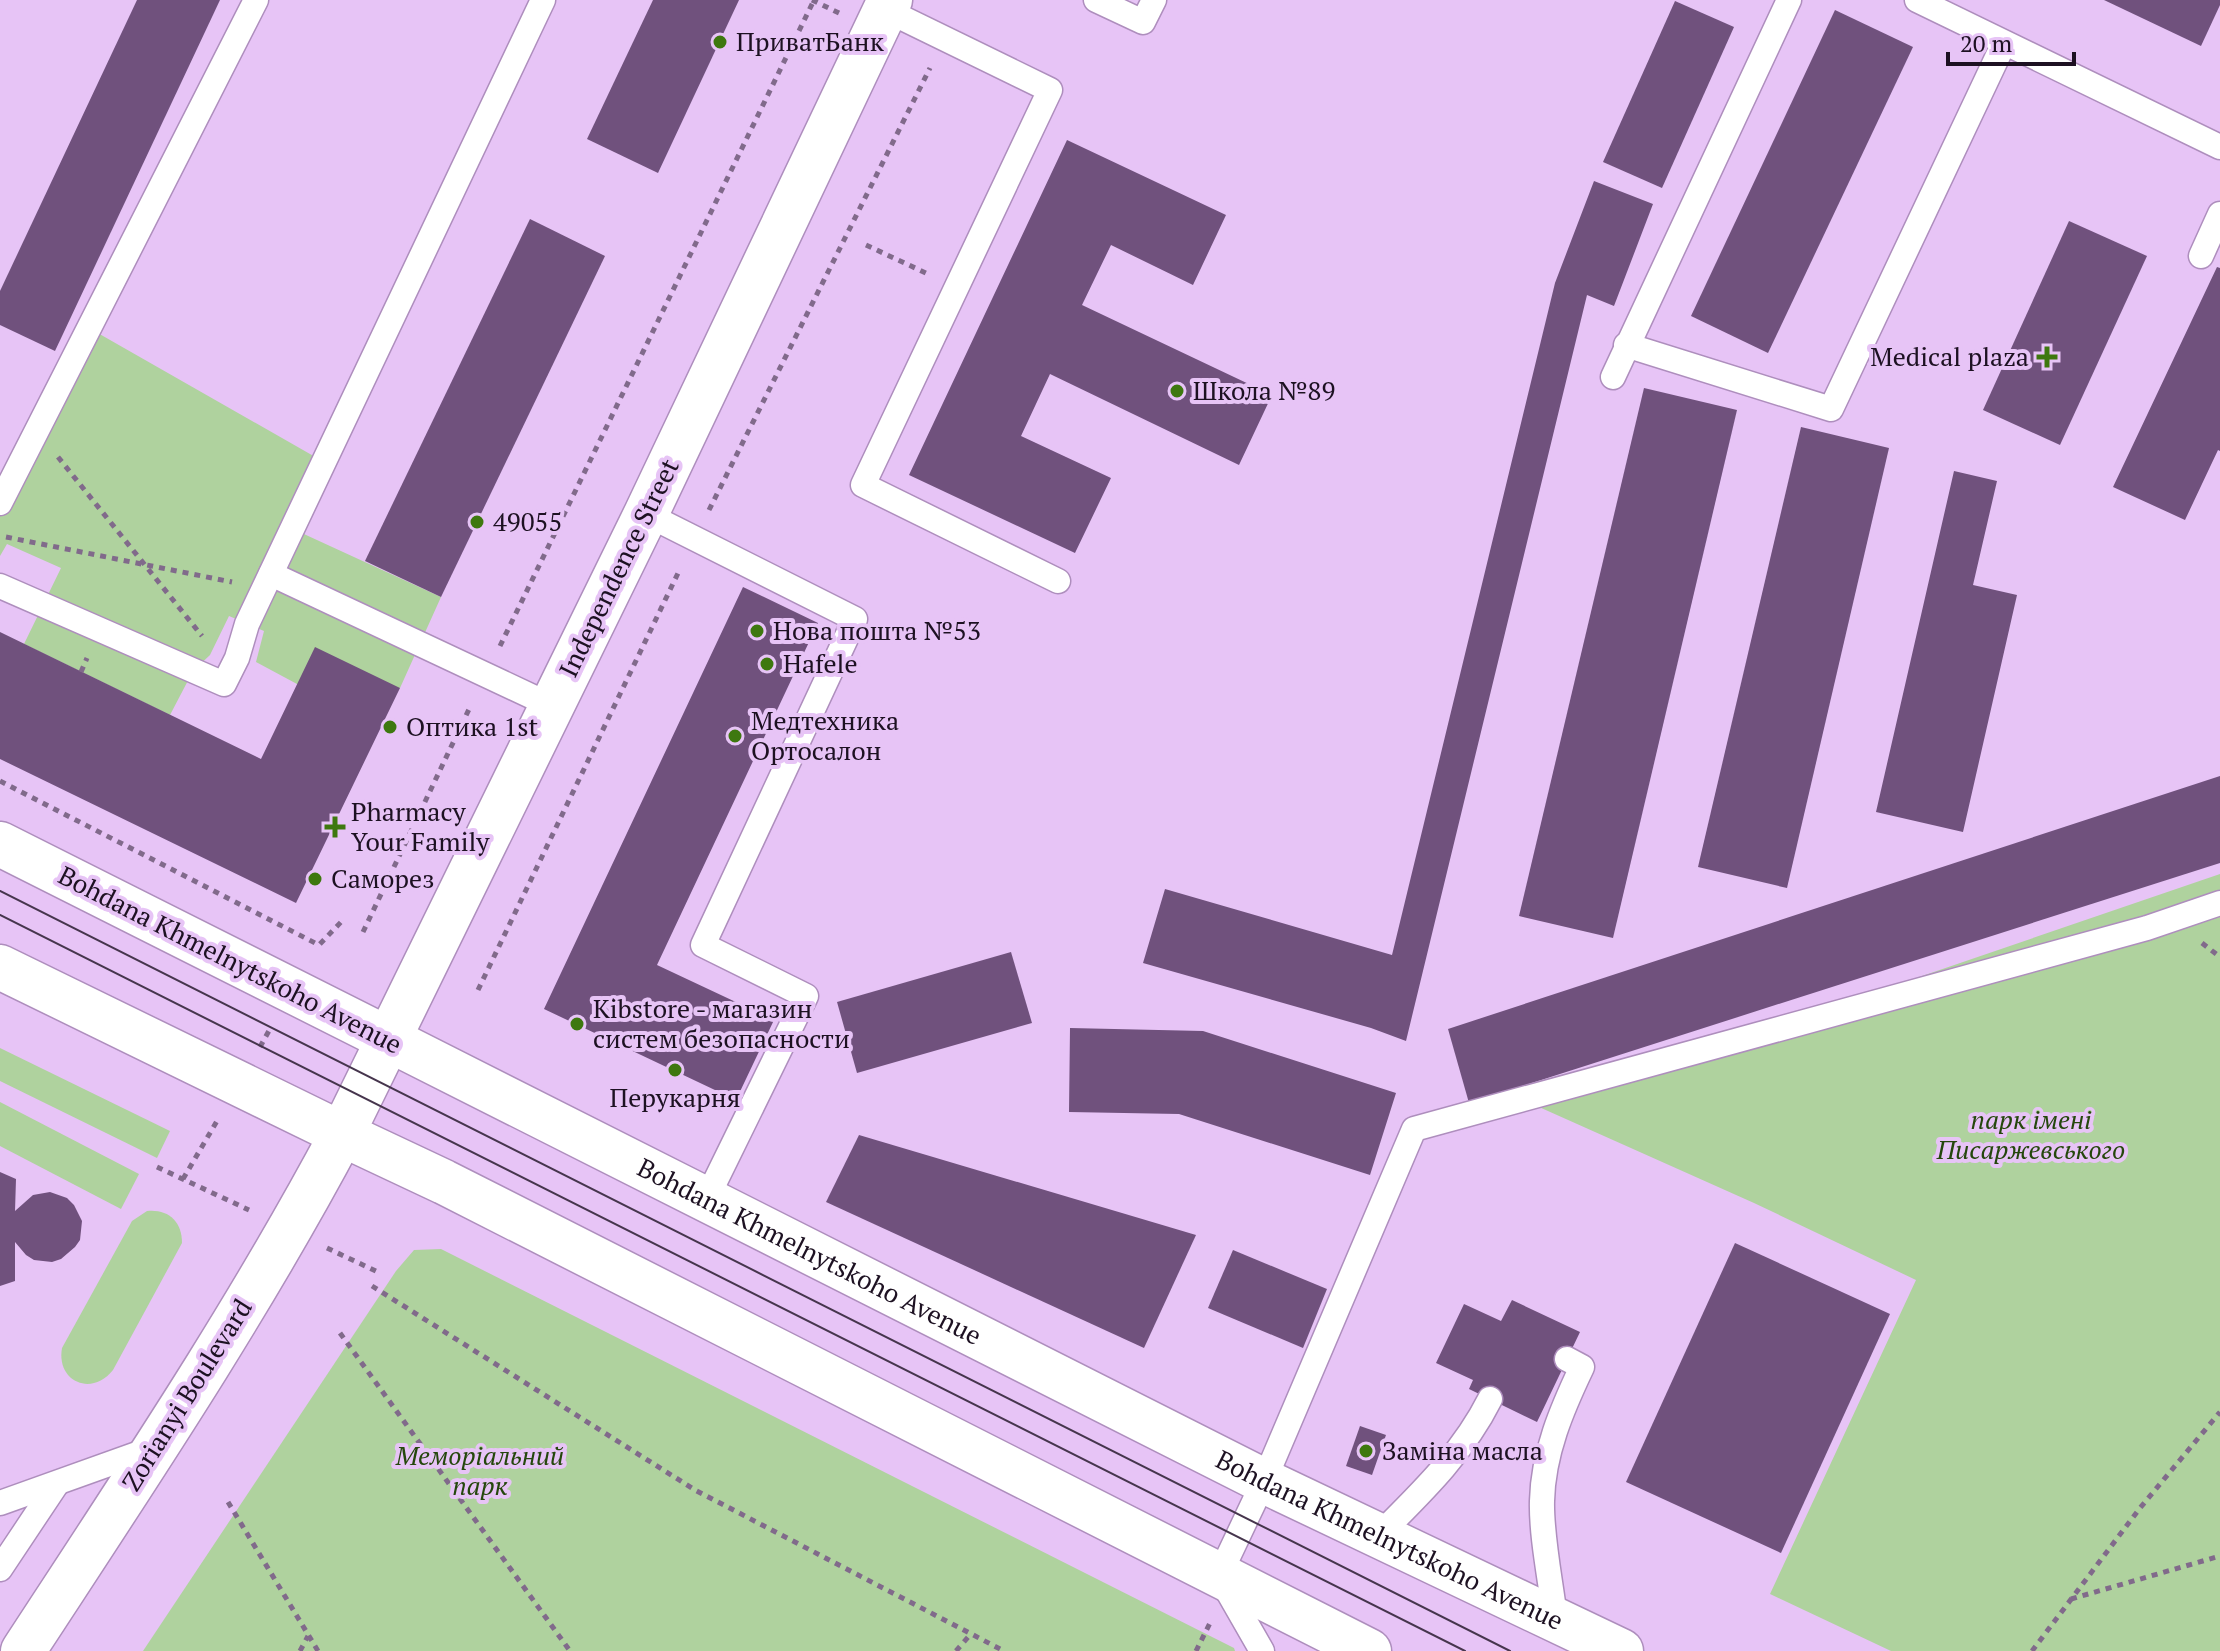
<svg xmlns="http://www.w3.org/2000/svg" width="2220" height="1651" font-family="'PT Serif',serif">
  <rect width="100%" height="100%" fill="#e7c4f6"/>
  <g fill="#afd29e">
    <path d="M89 328 324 462 293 529 441 597 400 688 297 684 256 662 264 631 229 616 210 655 193 671 170 715 24 644 61 568 7 544 0 556V503Z"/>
    <path d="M2220 874V1651H1891L1770 1594 1916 1280 1754 1203 1539 1107Z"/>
    <path d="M0 1048 170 1131 157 1158 0 1081Z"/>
    <path d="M0 1102 139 1174 121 1209 0 1146Z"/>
    <path d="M147 1211C168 1209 182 1221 182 1243L113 1370C92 1397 56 1382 62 1348L132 1221Z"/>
    <path d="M441 1249 1234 1648 1235 1651H143L396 1271 414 1250Z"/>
  </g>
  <g fill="#70517d">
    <path d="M137 0H220L55 351 0 325V291Z"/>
    <path d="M653 0H739L658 173 587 139Z"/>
    <path d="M2104 0H2220V5L2201 46Z"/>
    <path d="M1675 1 1734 27 1662 188 1603 162Z"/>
    <path d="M1835 10 1913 47 1768 353 1691 316Z"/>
    <path d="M1067 140 1226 215 1193 285 1111 245 1082 305 1272 395 1239 465 1050 374 1021 436 1111 478 1075 553 909 475Z"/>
    <path d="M1594 181 1653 204 1614 306 1587 295 1406 1041 1371 1028 1143 963 1165 889 1392 955 1555 283Z"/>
    <path d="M530 219 605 256 441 597 365 561Z"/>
    <path d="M2069 221 2147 256 2060 445 1983 410Z"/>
    <path d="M2217 267 2220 268V451L2218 450 2185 520 2113 487Z"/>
    <path d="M1644 388 1737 410 1613 938 1519 916Z"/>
    <path d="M1801 427 1889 448 1787 888 1698 867Z"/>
    <path d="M1954 471 1997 481 1973 585 2017 595 1963 832 1876 812Z"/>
    <path d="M743 587 818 623 657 965 774 1020 736 1100 544 1009Z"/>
    <path d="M0 632 261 759 315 647 400 688 296 903 0 759Z"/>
    <path d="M2220 776V863L1469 1103 1448 1029Z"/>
    <path d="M1011 952 1032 1023 857 1073 837 1002Z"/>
    <path d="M1070 1028 1203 1031 1396 1093 1370 1175 1179 1114 1069 1112Z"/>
    <path d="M859 1135 1196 1235 1144 1348 826 1202Z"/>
    <path d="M0 1172 16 1179 15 1211 33 1195 50 1192 67 1198 74 1205 82 1221 80 1240 75 1247 61 1259 52 1262 34 1260 26 1255 15 1242V1281L0 1286Z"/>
    <path d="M1735 1243 1890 1314 1781 1553 1626 1482Z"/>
    <path d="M1233 1250 1327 1289 1303 1348 1208 1308Z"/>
    <path d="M1512 1300 1580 1332 1537 1422 1469 1389 1473 1380 1436 1363 1464 1304 1501 1321Z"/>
    <path d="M1360 1426 1386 1435 1372 1475 1346 1466Z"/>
  </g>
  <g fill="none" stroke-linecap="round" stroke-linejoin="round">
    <defs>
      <g id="lane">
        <path d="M1096 0 1143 22 1154 0"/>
        <path d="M1917 0 2220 147"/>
        <path d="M886 10 1050 90 863 485 1058 581"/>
        <path d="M2201 256 2220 214"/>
        <path d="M1626 345 1831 409 2004 43"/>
        <path d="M1613 377 1789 0"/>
        <path d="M0 503 256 0"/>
        <path d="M646 514 855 619 703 945 806 996 706 1200"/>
        <path d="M271 574 552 706"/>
        <path d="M0 586 224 684 237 658 247 624 543 0"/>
        <path d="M0 1503 151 1449"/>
        <path d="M1379 1535C1421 1493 1463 1453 1490 1399"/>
        <path d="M0 1569 56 1485"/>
        <path d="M1555 1618C1551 1583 1541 1536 1542 1501 1543 1453 1562 1409 1582 1367L1567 1359"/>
        <path d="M1262 1651 1219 1576 1264 1481 1414 1129 2147 928 2220 903"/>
      </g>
      <g id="secondary">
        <path d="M0 844 388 1039"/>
        <path d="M0 967 342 1134C247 1313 134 1481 23 1651"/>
      </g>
      <g id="primary">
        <path d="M890 0 646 514 342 1134 444 1182 1369 1651"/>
        <path id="s1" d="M388 1039 1264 1481 1621 1651"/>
      </g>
    </defs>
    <use href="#lane" stroke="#ae8ebd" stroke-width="27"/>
    <use href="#secondary" stroke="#ae8ebd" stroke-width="47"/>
    <use href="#primary" stroke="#ae8ebd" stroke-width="47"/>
    <g stroke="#816a8b" stroke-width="5" stroke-dasharray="6 6" stroke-linecap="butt">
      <path d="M812 0 839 13"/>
      <path d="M866 245 928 274"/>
      <path d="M58 457 202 636"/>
      <path d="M709 510 930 68"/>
      <path d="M6 537 232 582"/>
      <path d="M500 646 814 0"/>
      <path d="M81 672 87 658"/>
      <path d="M0 781 319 945 342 921"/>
      <path d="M363 932 471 705"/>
      <path d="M2202 943 2220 957"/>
      <path d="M478 990 680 569"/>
      <path d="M260 1047 271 1027"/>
      <path d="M157 1167 249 1210"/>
      <path d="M183 1179 217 1121"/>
      <path d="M327 1248 380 1273"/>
      <path d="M372 1286 695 1490 1004 1651"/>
      <path d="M340 1333 570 1651"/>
      <path d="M228 1502 318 1651"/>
      <path d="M2071 1599 2220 1556"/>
      <path d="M300 1651 308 1636"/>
      <path d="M956 1651 970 1635"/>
      <path d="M1196 1651 1210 1623"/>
      <path d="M2032 1651 2140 1508 2220 1412"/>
    </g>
    <use href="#lane" stroke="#fff" stroke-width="24"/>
    <use href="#secondary" stroke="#fff" stroke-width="44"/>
    <use href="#primary" stroke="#fff" stroke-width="44"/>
    <g stroke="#46354d" stroke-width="2">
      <path d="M0 891 1510 1651"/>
      <path d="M0 915 1465 1651"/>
    </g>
  </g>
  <g fill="#3e780f" stroke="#e7c4f6" stroke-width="3">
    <circle cx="720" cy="42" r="8"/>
    <path d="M2043 345h8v8h8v8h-8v8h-8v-8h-8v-8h8z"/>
    <circle cx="1177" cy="391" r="8"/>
    <circle cx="477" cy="522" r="8"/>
    <circle cx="757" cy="631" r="8"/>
    <circle cx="767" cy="664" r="8"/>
    <circle cx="390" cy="727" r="8"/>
    <circle cx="735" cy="736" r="8"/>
    <path d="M331 815h8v8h8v8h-8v8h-8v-8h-8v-8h8z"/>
    <circle cx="315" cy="879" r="8"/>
    <circle cx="577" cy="1024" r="8"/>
    <circle cx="675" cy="1070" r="8"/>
    <circle cx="1366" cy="1451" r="8"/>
  </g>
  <g text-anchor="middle" stroke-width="8" stroke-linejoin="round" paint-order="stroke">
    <g font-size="26" fill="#1d1122" stroke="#e7c4f6" text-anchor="start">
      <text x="736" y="51">ПриватБанк</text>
      <text x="2029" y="366" text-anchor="end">Medical plaza</text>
      <text x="1193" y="400">Школа №89</text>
      <text x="493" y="531">49055</text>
      <text x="773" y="640">Нова пошта №53</text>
      <text x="783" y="673">Hafele</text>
      <text x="751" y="730">Медтехника<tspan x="751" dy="30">Ортосалон</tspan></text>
      <text x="406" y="736">Оптика 1st</text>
      <text x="351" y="821">Pharmacy<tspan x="351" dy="30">Your Family</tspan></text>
      <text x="331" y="888">Саморез</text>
      <text x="593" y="1018">Kibstore - магазин<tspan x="593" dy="30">систем безопасности</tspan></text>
      <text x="675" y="1107" text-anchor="middle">Перукарня</text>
      <text x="1382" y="1460">Заміна масла</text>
    </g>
    <g font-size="26" fill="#1d1122" stroke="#e7c4f6">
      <text transform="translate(619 568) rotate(-64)" y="9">Independence Street</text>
      <text transform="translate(230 960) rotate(27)" y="9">Bohdana Khmelnytskoho Avenue</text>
      <text dy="9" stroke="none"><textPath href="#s1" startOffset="472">Bohdana Khmelnytskoho Avenue</textPath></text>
      <text transform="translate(187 1395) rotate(-58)" y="9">Zorianyi Boulevard</text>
      <text dy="9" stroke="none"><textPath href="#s1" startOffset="1120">Bohdana Khmelnytskoho Avenue</textPath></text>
    </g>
    <g font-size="26" font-style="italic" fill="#25470c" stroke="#e7c4f6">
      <text x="2031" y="1129">парк імені<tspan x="2031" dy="30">Писаржевського</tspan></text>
      <text x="480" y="1465">Меморіальний<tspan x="480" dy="30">парк</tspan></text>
    </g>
  </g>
  <path d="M1948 52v12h126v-12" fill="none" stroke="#1d1122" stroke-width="4"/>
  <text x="1960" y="52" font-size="24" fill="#1d1122" stroke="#e7c4f6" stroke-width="6" paint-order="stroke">20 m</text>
</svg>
